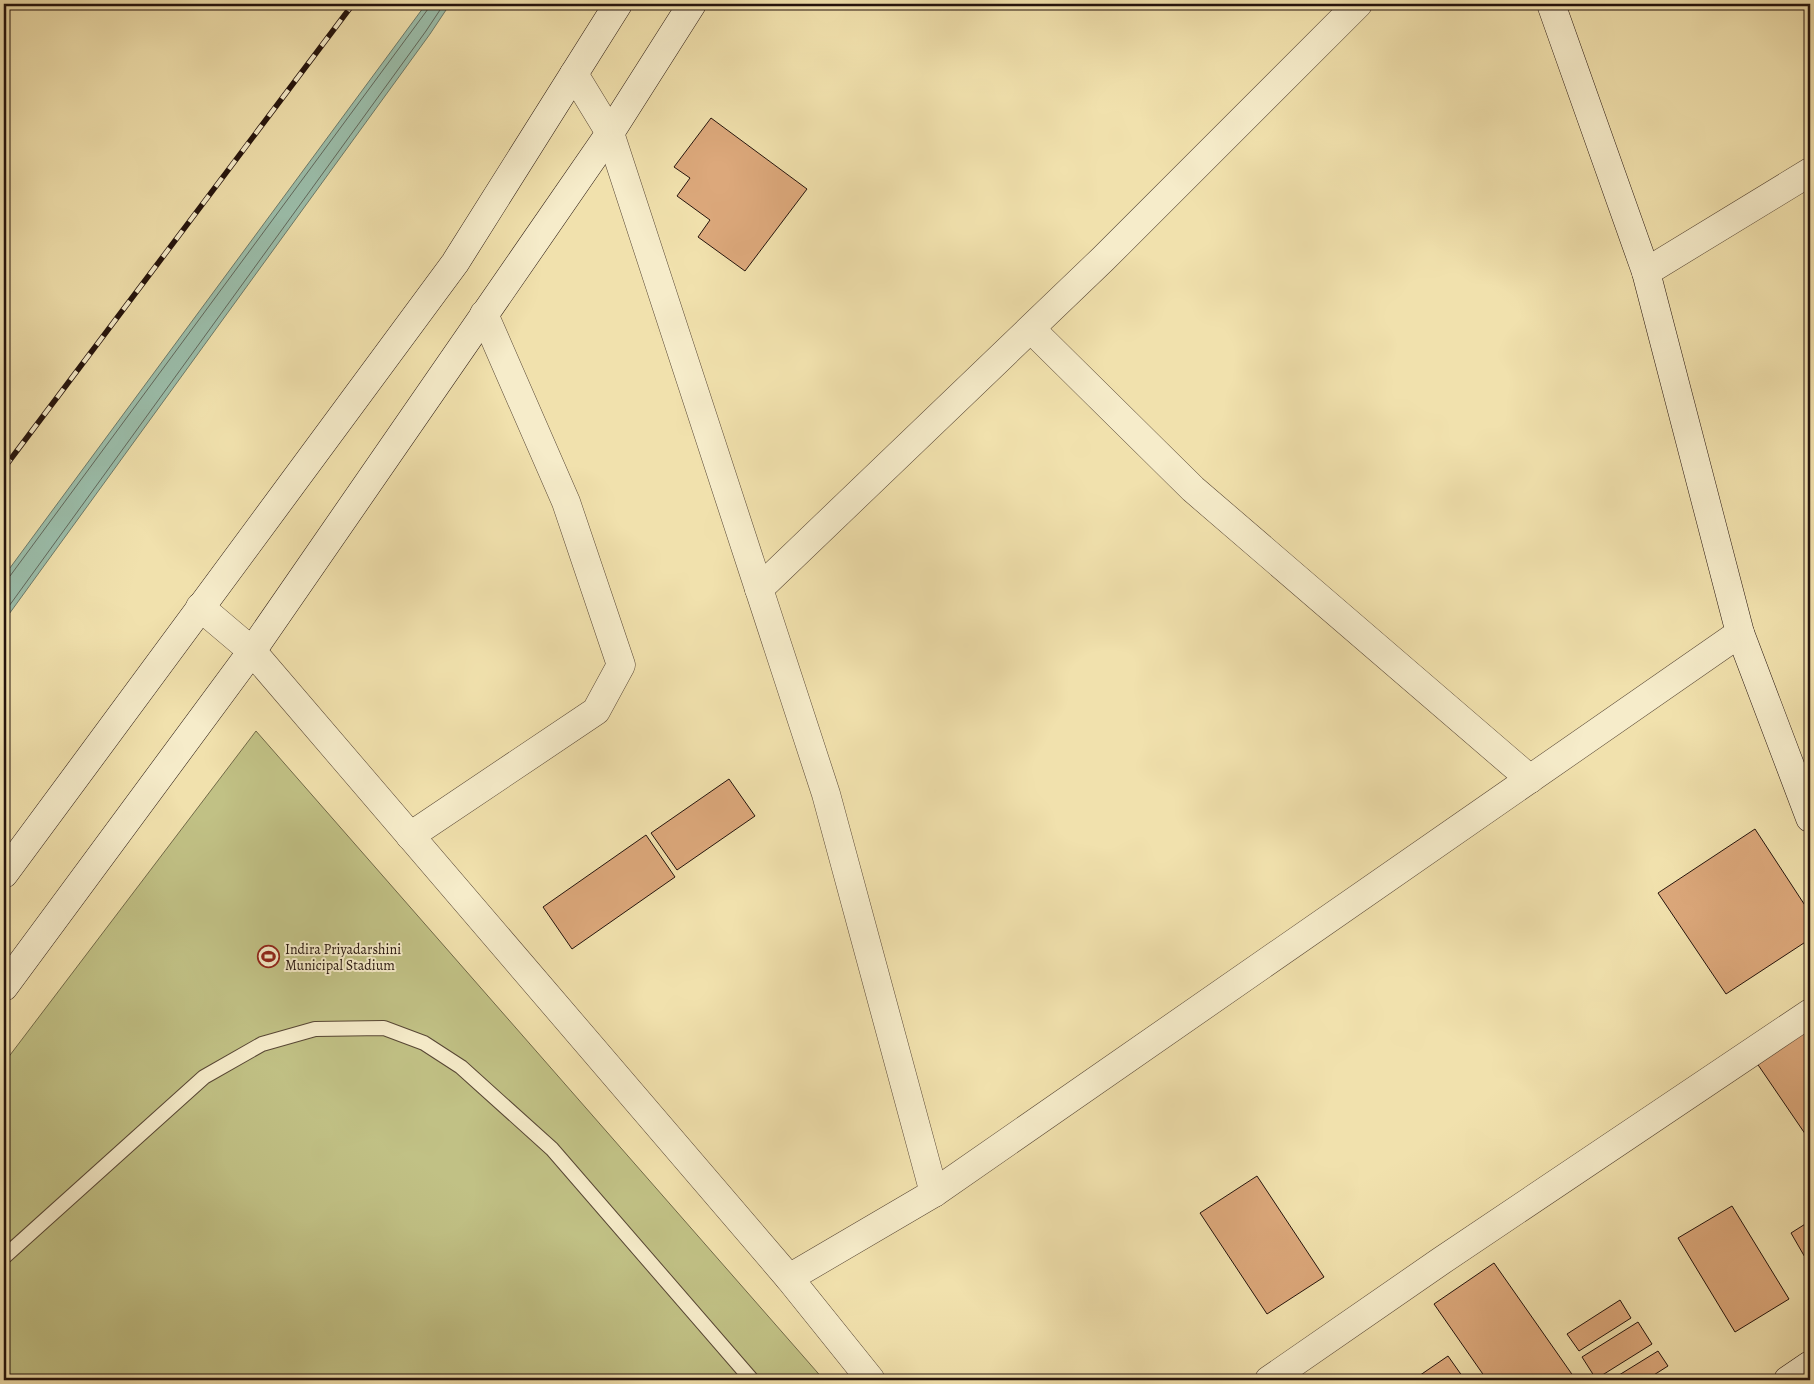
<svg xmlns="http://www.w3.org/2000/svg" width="1814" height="1384" font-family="Alegreya,serif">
  <rect width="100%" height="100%" fill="#f1e1ad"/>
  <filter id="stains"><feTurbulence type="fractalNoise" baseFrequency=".004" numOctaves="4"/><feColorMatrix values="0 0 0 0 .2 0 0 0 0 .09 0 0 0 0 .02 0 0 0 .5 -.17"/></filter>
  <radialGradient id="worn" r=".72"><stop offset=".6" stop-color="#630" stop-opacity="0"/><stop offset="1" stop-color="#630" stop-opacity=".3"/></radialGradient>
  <path fill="#c1c185" stroke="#726a48" d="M256 731 824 1380H4V1063Z"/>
  <path fill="#9bbeab" stroke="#6b7a6b" d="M426 4H450L430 34 4 621V576Z"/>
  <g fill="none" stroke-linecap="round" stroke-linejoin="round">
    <g stroke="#60685c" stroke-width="1">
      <path d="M4 578 10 576 428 9 430 4"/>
      <path d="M4 613 426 31 444 4"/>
    </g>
  </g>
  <g fill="#dca87b" stroke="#24130c">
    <path d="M711 118 807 189 745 271 698 237 710 220 677 196 690 178 674 167Z"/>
    <path d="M729 779 755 816 677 870 651 833Z"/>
    <path d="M1755 829 1810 913V939L1726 994 1658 893Z"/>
    <path d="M646 835 675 877 572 949 543 907Z"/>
    <path d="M1810 1021V1141L1752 1056Z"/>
    <path d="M1257 1176 1324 1277 1267 1314 1200 1213Z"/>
    <path d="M1732 1206 1789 1299 1735 1332 1678 1238Z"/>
    <path d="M1810 1221V1266L1791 1233Z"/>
    <path d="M1494 1263 1576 1380H1487L1434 1304Z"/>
    <path d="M1620 1300 1631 1318 1579 1351 1567 1334Z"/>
    <path d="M1638 1322 1652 1344 1596 1379 1582 1357Z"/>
    <path d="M1658 1351 1668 1366 1646 1380H1611Z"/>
    <path d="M1448 1356 1465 1380H1413Z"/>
  </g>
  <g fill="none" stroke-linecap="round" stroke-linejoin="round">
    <defs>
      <path id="lane" d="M4 1257 204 1077 262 1044 315 1029 384 1028 424 1043 461 1067 552 1149 752 1380"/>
      <g id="street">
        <path d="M574 74 610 133 826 794 934 1193"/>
        <path d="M1646 272 1810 172"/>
        <path d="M1031 329 1193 489 1530 779"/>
        <path d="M759 589 1103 259 1358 4"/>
        <path d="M200 607 252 651 789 1278 871 1380"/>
        <path d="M410 836 596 711 621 665 566 502 484 314"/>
        <path d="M789 1278 934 1193 1740 633"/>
        <path d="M1269 1380 1441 1261 1810 1013"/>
      </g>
      <g id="secondary">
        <path d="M1551 4 1646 272 1740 633 1810 818"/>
        <path d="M4 874 455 263 618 4"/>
        <path d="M4 987 252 651 610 133 692 4"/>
        <path d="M1788 1380 1810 1365"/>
      </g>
    </defs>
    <use href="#lane" stroke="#574634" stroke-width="16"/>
    <use href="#street" stroke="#574634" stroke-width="29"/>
    <use href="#secondary" stroke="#24130c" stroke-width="29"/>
    <use href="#lane" stroke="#f6ecca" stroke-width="14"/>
    <use href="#street" stroke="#f6ecca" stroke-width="28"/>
    <use href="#secondary" stroke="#f6ecca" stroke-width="28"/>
    <defs>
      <path id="rail" d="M4 468 353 4"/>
    </defs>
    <use href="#rail" stroke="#24130c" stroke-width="5.5"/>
    <use href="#rail" stroke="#f6ecca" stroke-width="4" stroke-dasharray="11" stroke-linecap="butt"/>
  </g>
  <defs>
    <symbol id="stadium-ring" viewBox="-11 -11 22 22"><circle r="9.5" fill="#f6ecca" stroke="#8f2418" stroke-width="1.5"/><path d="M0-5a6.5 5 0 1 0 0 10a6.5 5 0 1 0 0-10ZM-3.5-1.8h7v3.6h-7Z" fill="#8f2418"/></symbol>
  </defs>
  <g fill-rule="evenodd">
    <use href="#stadium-ring" x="256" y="944" width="25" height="25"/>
  </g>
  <g text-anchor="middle" stroke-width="4" stroke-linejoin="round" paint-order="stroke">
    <g font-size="14" fill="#24130c" stroke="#f6ecca" text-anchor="start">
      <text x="285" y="954">Indira Priyadarshini<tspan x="285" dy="16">Municipal Stadium</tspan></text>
    </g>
  </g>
  <rect width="1814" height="1384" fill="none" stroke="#f1e1ad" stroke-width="20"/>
  <rect x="5" y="5" width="1804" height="1374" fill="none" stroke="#24130c" stroke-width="2.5"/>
  <rect x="10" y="10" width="1794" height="1364" fill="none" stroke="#24130c"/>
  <rect width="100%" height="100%" filter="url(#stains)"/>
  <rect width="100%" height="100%" fill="url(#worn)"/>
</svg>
